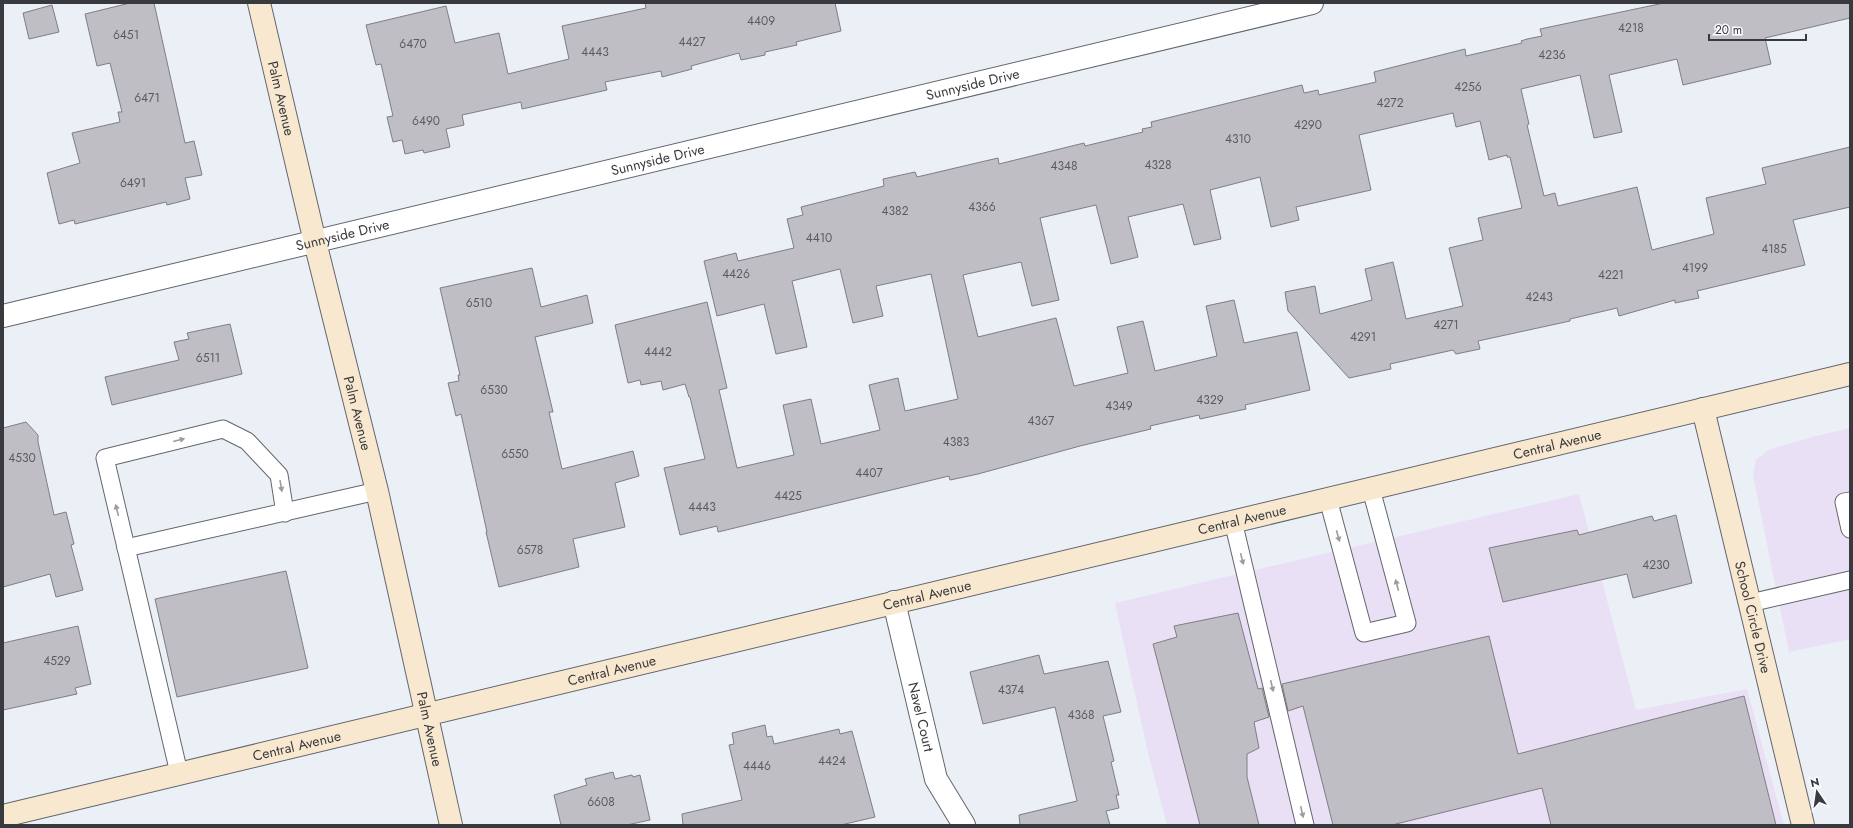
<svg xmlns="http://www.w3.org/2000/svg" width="1853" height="828" font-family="Jost,sans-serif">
  <rect width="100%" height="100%" fill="#ebeff6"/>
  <g fill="#e9e0f6">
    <path d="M1850 428V639L1789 652 1753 475 1756 460 1768 450 1812 437Z"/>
    <path d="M1579 494 1636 710 1747 689 1784 825H1167L1148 753 1115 603Z"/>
  </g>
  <g fill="#c0bec5" stroke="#807d84">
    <path d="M130 3H154L185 143 194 141 202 175 185 178 190 199 167 205 166 202 75 224 74 220 59 224 47 173 80 163 72 133 120 122 118 112H122L110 63 97 66 85 14Z"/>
    <path d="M645 3H835L841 31 796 42 797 45 765 52V55L741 60 739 53 691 66 692 69 662 77 661 71 605 82 607 90 522 109 521 102 462 115 464 125 446 129 450 147 424 153 423 150 405 154 402 140 393 142 387 117 393 116 381 64 376 65 366 25 446 6 455 43 499 33 508 74 569 59 562 26 646 8Z"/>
    <path d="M1664 3H1850V18L1765 38 1771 64 1683 85 1677 59 1609 75 1622 132 1594 138 1580 75 1521 89 1529 124 1527 125 1544 196 1555 193 1558 206 1637 187 1652 250 1714 234 1706 198 1766 184 1762 168 1850 147V207L1793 220 1805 265 1697 291 1699 298 1675 303V300L1619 316 1617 308 1570 319V321L1478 341 1480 349 1456 354 1453 350 1390 364 1391 369 1349 378 1288 311 1285 292 1315 286 1320 314 1372 300 1365 269 1393 262 1406 319 1463 306 1449 248 1483 240 1478 218 1522 208 1510 157H1507V155L1489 160 1480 121 1456 127 1453 113 1359 135 1371 190 1296 207 1299 220 1271 227 1260 177 1210 190 1221 239 1194 245 1183 204 1128 217 1138 257 1111 264 1096 205 1040 218 1059 300 1032 306 1021 262 963 275 978 337 1056 318 1074 386 1128 373 1117 327 1143 321 1155 371 1217 356 1206 306 1234 300 1244 343 1297 332 1310 390 1245 405 1246 409 1200 419 1199 415 1150 426 1151 429 1080 446 978 474 950 480 949 476 718 532 717 526 680 535 664 468 705 459 690 397H689L685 384 663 390 661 381 641 385 640 380 628 383 615 325 707 302 727 388 719 390 737 468 794 455 783 405 811 399 821 444 880 430 869 385 898 378 905 411 958 399 931 274 876 286 883 316 853 323 840 269 792 281 807 347 776 354 764 304 717 316 704 261 736 253 738 261 794 248 787 219 803 215 801 207 884 186 883 179 915 172 917 177 998 158 999 164 1084 143 1085 146 1143 132 1142 129 1152 127 1151 122 1302 85 1304 93 1318 90 1319 95 1376 82 1374 72 1465 49 1466 56 1522 43 1521 41 1527 39 1542 36 1540 29Z"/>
    <path d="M52 5 59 32 29 39 23 13Z"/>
    <path d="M532 268 541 307 587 295 593 323 535 337 553 412H549L562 469 633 451 639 476 615 483 625 527 573 539 579 567 499 587 486 532H487L461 414 456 416 448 383 459 381 458 375H460L440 288Z"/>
    <path d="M230 324 242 374 112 405 105 377 179 360 174 342 189 339 187 333Z"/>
    <path d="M26 422 38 435V442L54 515 66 512 74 544 71 545 83 590 56 597 50 574 3 587V428Z"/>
    <path d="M1676 515 1692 583 1633 598 1627 574 1503 602 1489 548 1577 530 1579 535 1652 516 1654 521Z"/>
    <path d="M286 571 308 668 177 697 155 599Z"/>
    <path d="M1238 613 1258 689 1262 688 1269 717 1254 722 1259 748 1247 754V777L1259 825H1200L1153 644 1177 637 1174 626Z"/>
    <path d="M78 626 91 684 75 688 77 694 3 710V643Z"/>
    <path d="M1489 636 1518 754 1744 696 1776 825H1551L1542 788 1392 825H1333L1303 706 1288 711 1282 684Z"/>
    <path d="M1039 655 1044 674 1108 661 1121 712 1103 716 1114 761 1111 762 1119 795H1116L1119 808 1106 811 1110 825H1020L1019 815 1077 801 1055 707 983 724 970 672Z"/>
    <path d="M765 725 767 737 772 736 774 744 839 729 840 734 852 731 875 817 841 825H683L682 814 742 800 729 745 734 744 732 733Z"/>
    <path d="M613 772 615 779 632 775 633 777 640 775 650 820 627 825H561L554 795 587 785 585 779Z"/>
  </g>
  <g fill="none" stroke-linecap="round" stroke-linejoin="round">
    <defs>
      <g id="lane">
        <path d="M1328 499 1364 633 1407 623 1371 489"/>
        <path d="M1850 501 1844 502 1850 529"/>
        <path d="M1233 521 1305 825"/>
        <path d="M126 548 377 491"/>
        <path d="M1750 603 1850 580"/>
        <path d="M179 773 105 458 223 429 247 441 279 475 285 513"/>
      </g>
      <g id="street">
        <path id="s1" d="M3 316 1312 3"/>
        <path id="s2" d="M894 602 936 779 964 825"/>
      </g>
      <g id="secondary">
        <path id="s3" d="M259 3 315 242 377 491 451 825"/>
        <path id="s4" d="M1703 409 1803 825"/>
        <path id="s5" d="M3 816 1850 374"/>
      </g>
    </defs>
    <use href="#lane" stroke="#63666c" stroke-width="19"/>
    <use href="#street" stroke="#63666c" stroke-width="24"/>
    <use href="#secondary" stroke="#63666c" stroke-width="24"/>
    <use href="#lane" stroke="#fff" stroke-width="17"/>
    <use href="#street" stroke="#fff" stroke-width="22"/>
    <use href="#secondary" stroke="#f9e8d0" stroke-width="22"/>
  </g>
  <defs><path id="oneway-solid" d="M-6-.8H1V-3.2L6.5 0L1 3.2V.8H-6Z"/></defs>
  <g fill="#9c9c9e">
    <use href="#oneway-solid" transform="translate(179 440) rotate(-14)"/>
    <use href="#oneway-solid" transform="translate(281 486) rotate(80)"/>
    <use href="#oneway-solid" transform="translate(117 510) rotate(-104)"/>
    <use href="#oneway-solid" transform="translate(1338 536) rotate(75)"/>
    <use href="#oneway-solid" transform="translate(1242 559) rotate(76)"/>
    <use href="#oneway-solid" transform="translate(1397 585) rotate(-105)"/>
    <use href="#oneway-solid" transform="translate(1272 686) rotate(77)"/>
    <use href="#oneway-solid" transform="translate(1302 812) rotate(77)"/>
  </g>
  <g text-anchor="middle" stroke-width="3" stroke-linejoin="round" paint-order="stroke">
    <g font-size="12" fill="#5b5b5f">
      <text x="761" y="25">4409</text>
      <text x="1631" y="32">4218</text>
      <text x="126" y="39">6451</text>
      <text x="692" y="46">4427</text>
      <text x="413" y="48">6470</text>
      <text x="595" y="56">4443</text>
      <text x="1552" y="59">4236</text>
      <text x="1468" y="91">4256</text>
      <text x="147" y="102">6471</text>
      <text x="1390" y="107">4272</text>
      <text x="426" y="125">6490</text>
      <text x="1308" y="129">4290</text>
      <text x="1238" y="143">4310</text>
      <text x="1158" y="169">4328</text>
      <text x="1064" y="170">4348</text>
      <text x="133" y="187">6491</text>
      <text x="982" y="211">4366</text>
      <text x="895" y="215">4382</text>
      <text x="819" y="242">4410</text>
      <text x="1774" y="253">4185</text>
      <text x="1695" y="272">4199</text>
      <text x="736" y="278">4426</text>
      <text x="1611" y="279">4221</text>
      <text x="1539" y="301">4243</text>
      <text x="479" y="307">6510</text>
      <text x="1446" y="329">4271</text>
      <text x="1363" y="341">4291</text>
      <text x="658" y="356">4442</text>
      <text x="208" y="362">6511</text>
      <text x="494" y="394">6530</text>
      <text x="1210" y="404">4329</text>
      <text x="1119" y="410">4349</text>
      <text x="1041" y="425">4367</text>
      <text x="956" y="446">4383</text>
      <text x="515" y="458">6550</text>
      <text x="22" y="462">4530</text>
      <text x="869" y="477">4407</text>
      <text x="788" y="500">4425</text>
      <text x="702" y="511">4443</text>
      <text x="530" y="554">6578</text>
      <text x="1656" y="569">4230</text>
      <text x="57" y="665">4529</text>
      <text x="1011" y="694">4374</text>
      <text x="1081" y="719">4368</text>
      <text x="832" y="765">4424</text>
      <text x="757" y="770">4446</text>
      <text x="601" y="806">6608</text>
    </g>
    <g font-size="14" fill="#393a3d" stroke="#fbfcff">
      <text dy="5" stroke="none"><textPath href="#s1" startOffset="997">Sunnyside Drive</textPath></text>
      <text dy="5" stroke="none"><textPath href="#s3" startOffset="98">Palm Avenue</textPath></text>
      <text dy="5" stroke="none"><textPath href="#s1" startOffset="673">Sunnyside Drive</textPath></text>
      <text dy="5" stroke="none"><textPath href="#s1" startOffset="349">Sunnyside Drive</textPath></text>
      <text dy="5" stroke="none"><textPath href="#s3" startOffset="422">Palm Avenue</textPath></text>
      <text dy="5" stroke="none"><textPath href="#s5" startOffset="1598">Central Avenue</textPath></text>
      <text dy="5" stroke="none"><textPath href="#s5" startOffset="1274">Central Avenue</textPath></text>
      <text dy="5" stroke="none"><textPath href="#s5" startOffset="950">Central Avenue</textPath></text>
      <text dy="5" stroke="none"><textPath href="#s4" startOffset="214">School Circle Drive</textPath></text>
      <text dy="5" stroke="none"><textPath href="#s5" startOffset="626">Central Avenue</textPath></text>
      <text dy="5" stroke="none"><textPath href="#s2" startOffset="118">Navel Court</textPath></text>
      <text dy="5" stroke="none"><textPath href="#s3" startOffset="746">Palm Avenue</textPath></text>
      <text dy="5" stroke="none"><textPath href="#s5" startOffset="302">Central Avenue</textPath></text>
    </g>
  </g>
  <rect width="1853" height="828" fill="none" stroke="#393a3d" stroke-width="8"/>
  <g transform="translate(1817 792) rotate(347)" stroke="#fbfcff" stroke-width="3" paint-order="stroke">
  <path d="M0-3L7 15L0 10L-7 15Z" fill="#393a3d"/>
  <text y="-6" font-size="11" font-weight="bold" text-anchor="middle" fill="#393a3d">N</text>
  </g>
  <path d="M1709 34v6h97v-6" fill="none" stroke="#393a3d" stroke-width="2"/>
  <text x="1715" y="34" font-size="12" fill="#393a3d" stroke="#fbfcff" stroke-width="3" paint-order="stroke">20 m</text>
</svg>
